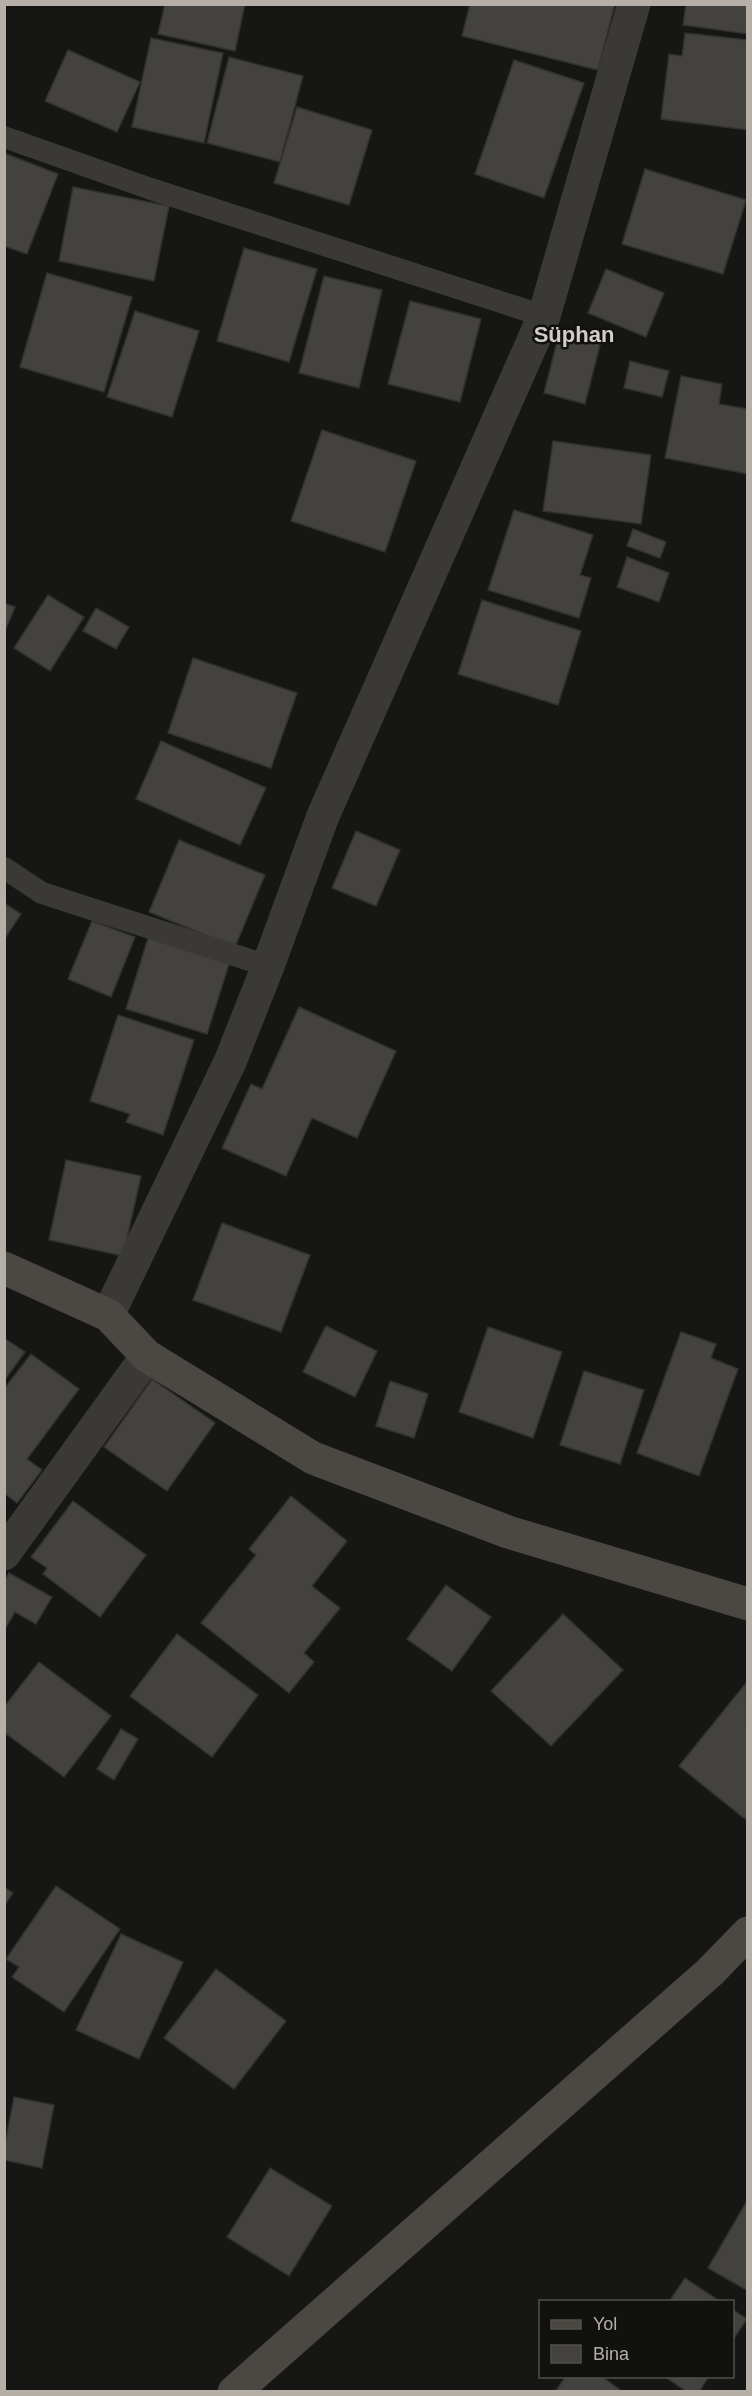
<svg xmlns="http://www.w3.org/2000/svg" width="752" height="2396" font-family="Helvetica,sans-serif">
  <rect width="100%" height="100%" fill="#161614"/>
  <g fill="#43423e" stroke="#32312e" stroke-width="1.5">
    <path d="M165 4H245L235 51 158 34Z"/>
    <path d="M470 4H615L598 70 462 36Z"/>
    <path d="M686 4H748V34L683 25Z"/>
    <path d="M685 33 748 40V130L661 119 669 54 682 56Z"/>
    <path d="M151 38 223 53 204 143 132 127Z"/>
    <path d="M68 50 140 82 117 132 45 101Z"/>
    <path d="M229 57 303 76 280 162 207 143Z"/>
    <path d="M514 60 584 83 544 198 475 174Z"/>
    <path d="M297 107 372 130 349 205 274 183Z"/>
    <path d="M4 153 58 174 27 254 4 246Z"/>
    <path d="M645 169 746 200 723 274 622 244Z"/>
    <path d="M73 187 169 206 154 281 59 261Z"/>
    <path d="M244 248 317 269 289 362 217 341Z"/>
    <path d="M606 269 664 293 646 337 588 313Z"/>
    <path d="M47 273 132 297 104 392 20 367Z"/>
    <path d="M324 276 382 290 359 388 299 373Z"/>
    <path d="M410 301 481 319 460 402 388 384Z"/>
    <path d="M135 311 199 331 172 417 107 397Z"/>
    <path d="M560 330 601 341 585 404 544 393Z"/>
    <path d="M630 361 669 371 662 397 624 388Z"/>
    <path d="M681 376 722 384 719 404 748 409V474L665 458Z"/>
    <path d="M322 430 416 461 385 552 291 521Z"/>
    <path d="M553 441 651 455 641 524 543 511Z"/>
    <path d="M514 510 593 535 580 575 591 578 579 618 488 590Z"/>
    <path d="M633 529 666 542 660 558 627 546Z"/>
    <path d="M627 557 669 573 659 602 617 587Z"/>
    <path d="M48 595 84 617 50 671 14 648Z"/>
    <path d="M482 600 581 631 558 705 458 674Z"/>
    <path d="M4 603 15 607 4 633Z"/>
    <path d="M96 608 129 627 116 649 83 631Z"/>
    <path d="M193 658 297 693 271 768 168 733Z"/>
    <path d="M161 741 266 788 240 845 136 799Z"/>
    <path d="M356 831 400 850 376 906 332 888Z"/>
    <path d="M179 840 265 875 235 947 149 912Z"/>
    <path d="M4 903 21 914 4 940Z"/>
    <path d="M92 921 135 937 111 997 68 979Z"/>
    <path d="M149 935 230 961 207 1034 126 1009Z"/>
    <path d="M299 1007 396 1051 357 1138 312 1118 286 1176 222 1148 251 1084 262 1089Z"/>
    <path d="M118 1015 194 1040 163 1135 126 1122 130 1114 90 1101Z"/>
    <path d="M66 1160 141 1176 123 1256 49 1240Z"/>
    <path d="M222 1223 310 1255 281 1332 193 1300Z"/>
    <path d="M326 1326 377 1351 355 1397 303 1372Z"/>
    <path d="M488 1327 562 1352 533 1438 459 1412Z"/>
    <path d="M681 1332 716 1344 711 1358 738 1369 699 1476 637 1453Z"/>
    <path d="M4 1338 25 1352 4 1381Z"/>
    <path d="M31 1354 79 1389 27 1459 42 1470 17 1503 4 1493V1389Z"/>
    <path d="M584 1371 644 1390 620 1464 560 1445Z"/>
    <path d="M152 1379 215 1423 167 1491 104 1447Z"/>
    <path d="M390 1381 428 1394 414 1438 376 1426Z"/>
    <path d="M291 1496 347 1541 312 1586 340 1608 304 1653 314 1662 289 1693 201 1623 256 1555 249 1549Z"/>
    <path d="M73 1501 146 1555 100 1617 43 1574 47 1568 31 1557Z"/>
    <path d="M9 1573 52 1597 36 1624 15 1612 4 1631V1582Z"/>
    <path d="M446 1585 491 1617 452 1671 407 1639Z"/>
    <path d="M563 1614 623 1670 551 1746 491 1691Z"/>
    <path d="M177 1634 258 1695 212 1757 130 1696Z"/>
    <path d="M39 1662 111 1716 64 1777 4 1732V1707Z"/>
    <path d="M746 1683 748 1816 745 1819 679 1766Z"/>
    <path d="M121 1729 138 1739 114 1780 97 1769Z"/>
    <path d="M56 1886 120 1929 64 2012 12 1977 19 1967 6 1959Z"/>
    <path d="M4 1887 13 1893 4 1906Z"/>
    <path d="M121 1934 183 1962 139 2059 76 2030Z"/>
    <path d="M216 1969 286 2021 234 2089 164 2038Z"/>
    <path d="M14 2097 54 2105 42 2168 4 2160V2149Z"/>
    <path d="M270 2168 332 2206 289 2276 227 2237Z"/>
    <path d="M748 2199V2291L708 2268Z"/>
    <path d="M685 2278 721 2302H669Z"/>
    <path d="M732 2309 747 2319 732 2341Z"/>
    <path d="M566 2376H601L623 2392H555Z"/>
    <path d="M664 2376H709L699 2392H687Z"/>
  </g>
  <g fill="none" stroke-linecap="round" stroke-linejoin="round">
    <g stroke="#3b3935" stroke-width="22">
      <path d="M4 137 151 189 544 316"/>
      <path d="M4 868 42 893 268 966"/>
    </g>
    <g stroke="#3b3935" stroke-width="33">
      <path d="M108 1315 230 1062 268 966 323 816 544 316 634 4"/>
      <path d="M4 1554 147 1356"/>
    </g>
    <g stroke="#4b4844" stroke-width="33">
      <path d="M4 1268 108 1315 147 1356 313 1458 508 1532 748 1604"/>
      <path d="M234 2392 710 1972 748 1933"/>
    </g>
  </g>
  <g text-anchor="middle" stroke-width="5" stroke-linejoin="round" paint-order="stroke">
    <g font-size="22" font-weight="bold" fill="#d2cec7" stroke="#11110f">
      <text x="574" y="342">Süphan</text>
    </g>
  </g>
  <rect width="752" height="2396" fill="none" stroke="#b5afa7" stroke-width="12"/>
  <rect x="539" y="2300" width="195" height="78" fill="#11110f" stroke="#53504c" stroke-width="1.5"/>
  <rect x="551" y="2320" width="30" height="9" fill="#4b4844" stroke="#53504c" stroke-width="1.5"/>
  <text x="593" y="2330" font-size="18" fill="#b5afa7">Yol</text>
  <rect x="551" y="2345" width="30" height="18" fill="#43423e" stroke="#53504c" stroke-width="1.5"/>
  <text x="593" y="2360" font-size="18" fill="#b5afa7">Bina</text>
</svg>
